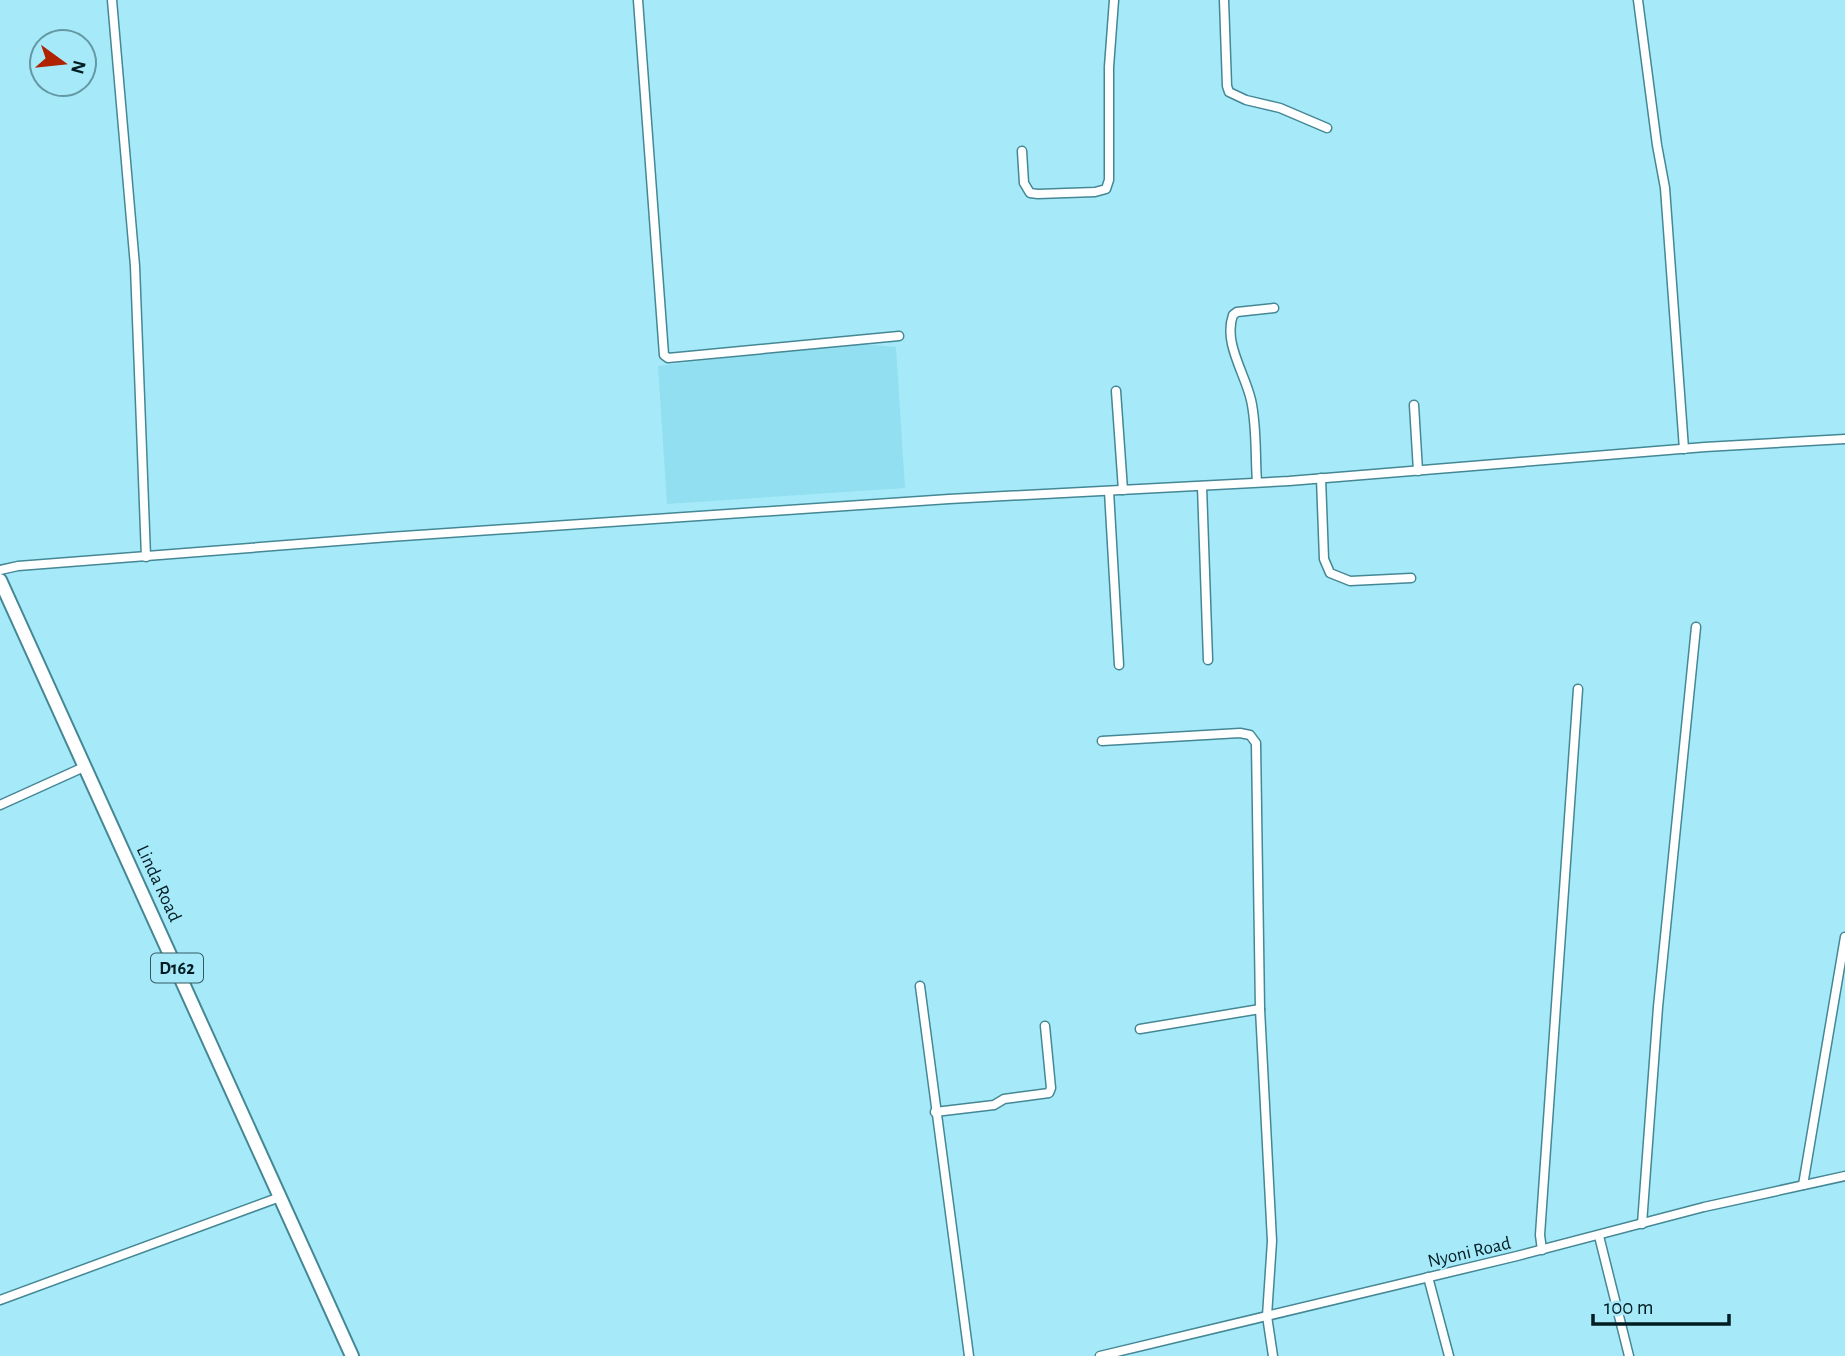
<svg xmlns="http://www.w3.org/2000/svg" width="1845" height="1356" font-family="'Alegreya Sans',sans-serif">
  <rect width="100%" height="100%" fill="#a6eaf9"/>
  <path fill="#91dff0" d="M850 343 896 347 905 488 667 504 658 366Z"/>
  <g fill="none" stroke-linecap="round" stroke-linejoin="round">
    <defs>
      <g id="street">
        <path d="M112 0 135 266 146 557"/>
        <path d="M638 0 664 355 668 358 899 336"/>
        <path d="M1224 0 1227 86 1229 92 1246 100 1280 108 1327 128"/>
        <path d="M1638 0 1657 145 1665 188 1684 449"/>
        <path d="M1022 151 1024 183 1030 193 1038 194 1095 192 1106 189 1109 180V67L1114 0"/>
        <path d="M1116 391 1123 490"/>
        <path d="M1414 405 1418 471"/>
        <path d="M1321 478 1324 559 1330 573 1350 581 1411 578"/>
        <path d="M1257 482C1255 455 1257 426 1251 400 1245 373 1223 343 1233 315L1237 312 1274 308"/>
        <path d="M1202 486 1208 660"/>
        <path d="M1109 491 1119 665"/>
        <path d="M0 570 18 566 389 537 949 499 1289 481 1705 447 1845 439"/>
        <path d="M1102 741 1240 733 1250 735 1256 743 1260 1009 1272 1241 1267 1316 1273 1356"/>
        <path d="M0 805 84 767"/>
        <path d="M920 986 969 1356"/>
        <path d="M1140 1029 1260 1009"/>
        <path d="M935 1112 994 1105 1004 1099 1049 1093 1051 1088 1045 1026"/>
        <path d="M1803 1185 1845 937"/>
        <path d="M1642 1224 1658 1007 1696 627"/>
        <path d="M1599 1236 1629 1356"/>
        <path d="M1542 1250 1540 1235 1578 689"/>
        <path d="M1428 1277 1449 1356"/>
        <path d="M0 1300 280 1197"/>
        <path d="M1100 1356 1517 1256 1704 1207 1845 1176"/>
      </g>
      <path id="primary" d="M0 580 352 1356"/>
    </defs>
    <use href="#street" stroke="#448795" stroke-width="11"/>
    <use href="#primary" stroke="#448795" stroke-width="16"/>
    <use href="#street" stroke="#fff" stroke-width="8"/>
    <use href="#primary" stroke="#fff" stroke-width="12"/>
  </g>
  <g text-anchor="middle" stroke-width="5" stroke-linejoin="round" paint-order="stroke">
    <rect fill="#a6eaf9" stroke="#325a62" stroke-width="2" x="151" y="953.5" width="52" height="29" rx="5"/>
    <g font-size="18" font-weight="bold" fill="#011c22">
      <text x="177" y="974">D162</text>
    </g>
    <g font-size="19" fill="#011c22" stroke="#a6eaf9">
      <text transform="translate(160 883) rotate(65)" y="7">Linda Road</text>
      <text transform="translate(1469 1251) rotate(-13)" y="7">Nyoni Road</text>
    </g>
  </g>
  <g transform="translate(63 63) rotate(105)"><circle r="33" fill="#a6eaf9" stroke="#6498a3" stroke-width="2"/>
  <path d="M0-5L12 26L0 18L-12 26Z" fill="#af2202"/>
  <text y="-10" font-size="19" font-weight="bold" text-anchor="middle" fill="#011c22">N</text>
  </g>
  <path d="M1593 1314v10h136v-10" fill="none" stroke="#011c22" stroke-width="3.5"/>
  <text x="1604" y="1314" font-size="21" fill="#011c22" stroke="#a6eaf9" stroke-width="5" paint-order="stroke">100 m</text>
</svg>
